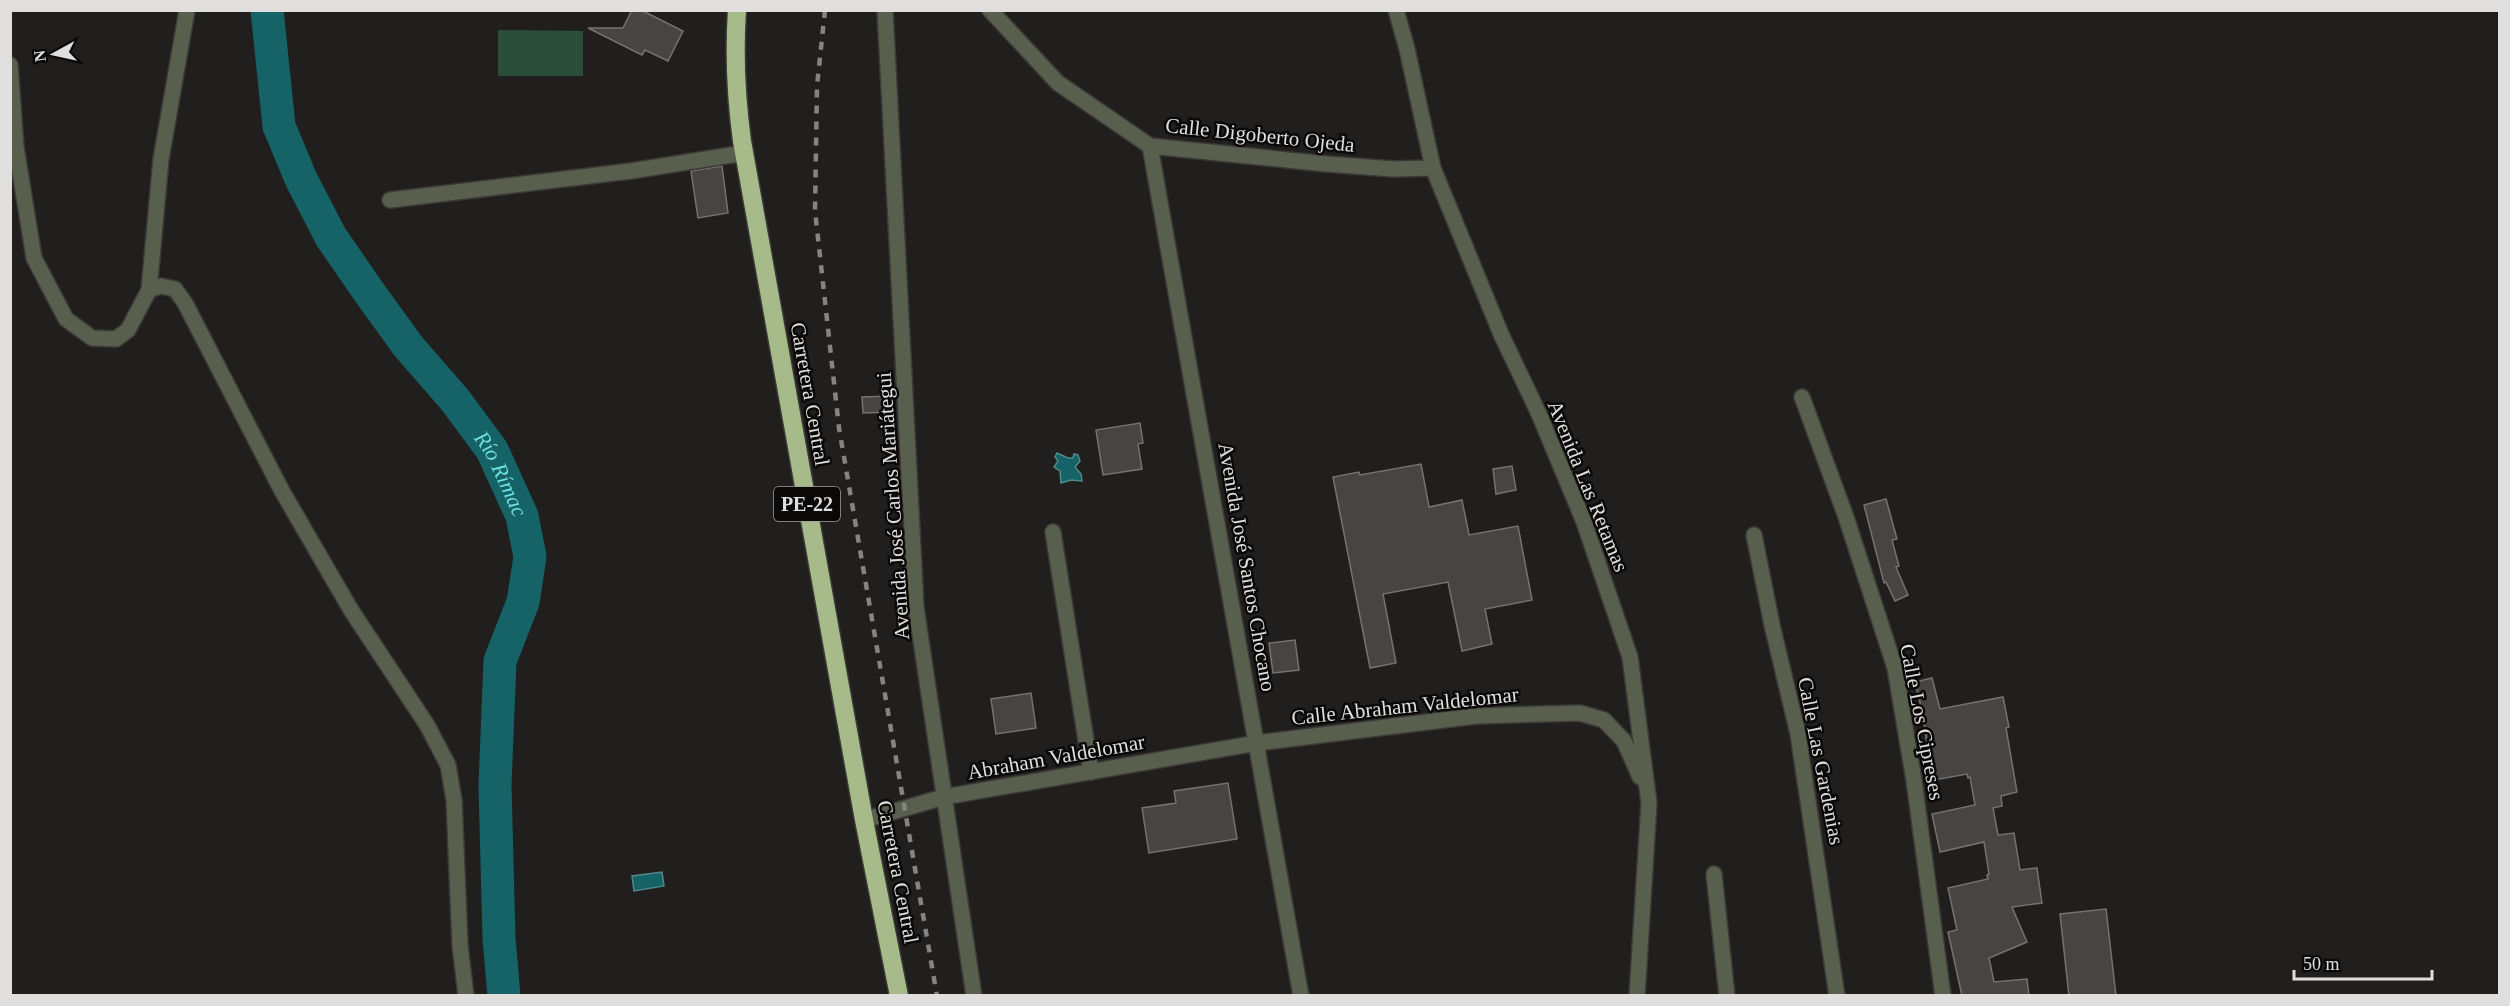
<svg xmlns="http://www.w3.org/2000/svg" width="2510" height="1006" font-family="Georgia,serif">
  <rect width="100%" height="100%" fill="#211f1d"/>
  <path fill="#2b4e3b" d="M498 30 583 31V76H498Z"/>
  <g fill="#156366" stroke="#52888a" stroke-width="1.5">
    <path d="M1057 453 1068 458H1073L1074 454 1078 455 1080 461 1075 467 1081 474 1082 481 1071 480 1061 483 1060 471 1054 467 1058 461 1055 457Z"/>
    <path d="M662 872 664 886 634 891 632 876Z"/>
  </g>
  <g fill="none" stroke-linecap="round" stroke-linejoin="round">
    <path stroke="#156366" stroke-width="33" id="s1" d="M267 10 279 126 301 179 331 237 369 292 408 346 455 400 492 450 522 516 530 557 523 602 500 661 495 785 499 939 504 996"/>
  </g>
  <g fill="#474442" stroke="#757270" stroke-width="1.5">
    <path d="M632 10H641L683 31 668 61 645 50 642 55 588 28H623Z"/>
    <path d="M722 166 728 213 698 218 691 171Z"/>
    <path d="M890 396V412L863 413 862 397Z"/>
    <path d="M1140 423 1143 443 1138 444 1142 469 1103 475 1096 430Z"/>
    <path d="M1421 464 1429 507 1462 500 1469 535 1518 526 1532 600 1485 609 1492 644 1462 651 1448 582 1383 594 1396 663 1370 668 1333 477 1359 472 1360 475Z"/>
    <path d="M1512 466 1516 490 1496 494 1493 469Z"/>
    <path d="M1886 499 1897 539 1892 540 1899 566 1896 567 1908 595 1895 601 1886 582 1884 583 1864 505Z"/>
    <path d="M1295 640 1299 670 1273 673 1269 643Z"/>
    <path d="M1932 678 1940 709 2003 697 2009 727 2006 728 2017 792 2001 796 2002 806 1993 808 1998 835 2014 833 2020 870 2037 868 2042 903 2012 907 2027 942 1989 958 1994 982 2027 979 2029 996H1962L1948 932 1957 930 1948 888 1988 879 1987 875 1989 874 1984 842 1940 852 1932 814 1975 805 1970 777 1968 778 1967 774 1929 781 1924 754 1928 753 1923 715 1915 682Z"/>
    <path d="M1031 693 1036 728 996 734 991 699Z"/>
    <path d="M1228 783 1237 839 1149 853 1142 808 1176 803 1174 791Z"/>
    <path d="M2106 909 2116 996H2069L2060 914Z"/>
  </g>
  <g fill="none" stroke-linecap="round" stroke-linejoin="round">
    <defs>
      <g id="minor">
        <path d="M885 10 916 607 974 996"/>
        <path d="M990 10 1058 83 1150 146 1327 164 1393 169 1433 168"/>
        <path d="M1396 10 1407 49 1433 168 1501 334 1539 414 1584 522 1630 657 1649 803 1637 996"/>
        <path d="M10 65 16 147 34 258 66 319 92 338 116 339 128 330 149 290 161 286 175 289 185 303 282 491 351 610 427 725 448 765 454 800 460 945 466 996"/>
        <path d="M1150 146 1301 996"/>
        <path d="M390 200 631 171 744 153"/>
        <path d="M149 290 161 159 187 10"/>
        <path d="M1802 397 1846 517 1895 668 1914 781 1943 996"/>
        <path d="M1053 532 1091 772"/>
        <path d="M1754 535 1772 625 1798 734 1837 996"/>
        <path d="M864 820 944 797 1257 743 1476 716 1580 713 1604 720 1624 741 1640 777"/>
        <path d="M1714 874 1727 996"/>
      </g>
      <path id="highway" d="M737 10C734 55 736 97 742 141L864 820 899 996"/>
    </defs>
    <use href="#minor" stroke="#3c3a38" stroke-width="18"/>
    <use href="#highway" stroke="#3c3a38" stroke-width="21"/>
    <use href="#minor" stroke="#58604d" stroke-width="15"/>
    <use href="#highway" stroke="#a6bb89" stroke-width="18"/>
    <path stroke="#868483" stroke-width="4.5" stroke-dasharray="8 8" stroke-linecap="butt" d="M825 10 817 86 815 211 839 428 937 996"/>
  </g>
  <g text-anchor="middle" stroke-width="5" stroke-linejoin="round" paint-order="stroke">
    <rect fill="#0a0908" stroke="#a09f9e" stroke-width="1.5" x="774" y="487" width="66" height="34" rx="4.5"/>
    <g font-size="20" font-weight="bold" fill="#e1dfde">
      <text x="807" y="511">PE-22</text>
    </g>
    <g font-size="21" fill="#e1dfde" stroke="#0a0908">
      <text transform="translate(1260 135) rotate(6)" y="7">Calle Digoberto Ojeda</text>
      <text transform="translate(810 394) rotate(80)" y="7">Carretera Central</text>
      <text transform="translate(1588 486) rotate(68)" y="7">Avenida Las Retamas</text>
      <text transform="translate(893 506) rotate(-94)" y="7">Avenida José Carlos Mariátegui</text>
      <text transform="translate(1247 567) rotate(80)" y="7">Avenida José Santos Chocano</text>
      <text transform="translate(1405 706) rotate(-6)" y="7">Calle Abraham Valdelomar</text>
      <text transform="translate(1922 722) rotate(79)" y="7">Calle Los Cipreses</text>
      <text transform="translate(1056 757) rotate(-10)" y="7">Abraham Valdelomar</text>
      <text transform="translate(1821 761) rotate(79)" y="7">Calle Las Gardenias</text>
      <text transform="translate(898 872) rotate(79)" y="7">Carretera Central</text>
    </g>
    <g font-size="22" font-style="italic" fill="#6fdee1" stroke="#0a0908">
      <text dy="8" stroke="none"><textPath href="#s1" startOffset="532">Río Rímac</textPath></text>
    </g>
  </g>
  <rect width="2510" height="1006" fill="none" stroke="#e1dfde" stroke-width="24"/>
  <g transform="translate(54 54) rotate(262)" stroke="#0a0908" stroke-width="4.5" paint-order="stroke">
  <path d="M0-4.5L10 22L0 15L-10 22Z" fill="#e1dfde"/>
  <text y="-9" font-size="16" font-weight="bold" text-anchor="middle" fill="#e1dfde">N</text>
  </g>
  <path d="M2294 970v9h138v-9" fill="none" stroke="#e1dfde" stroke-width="3"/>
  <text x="2303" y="970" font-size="18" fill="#e1dfde" stroke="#0a0908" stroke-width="4.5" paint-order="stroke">50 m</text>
</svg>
